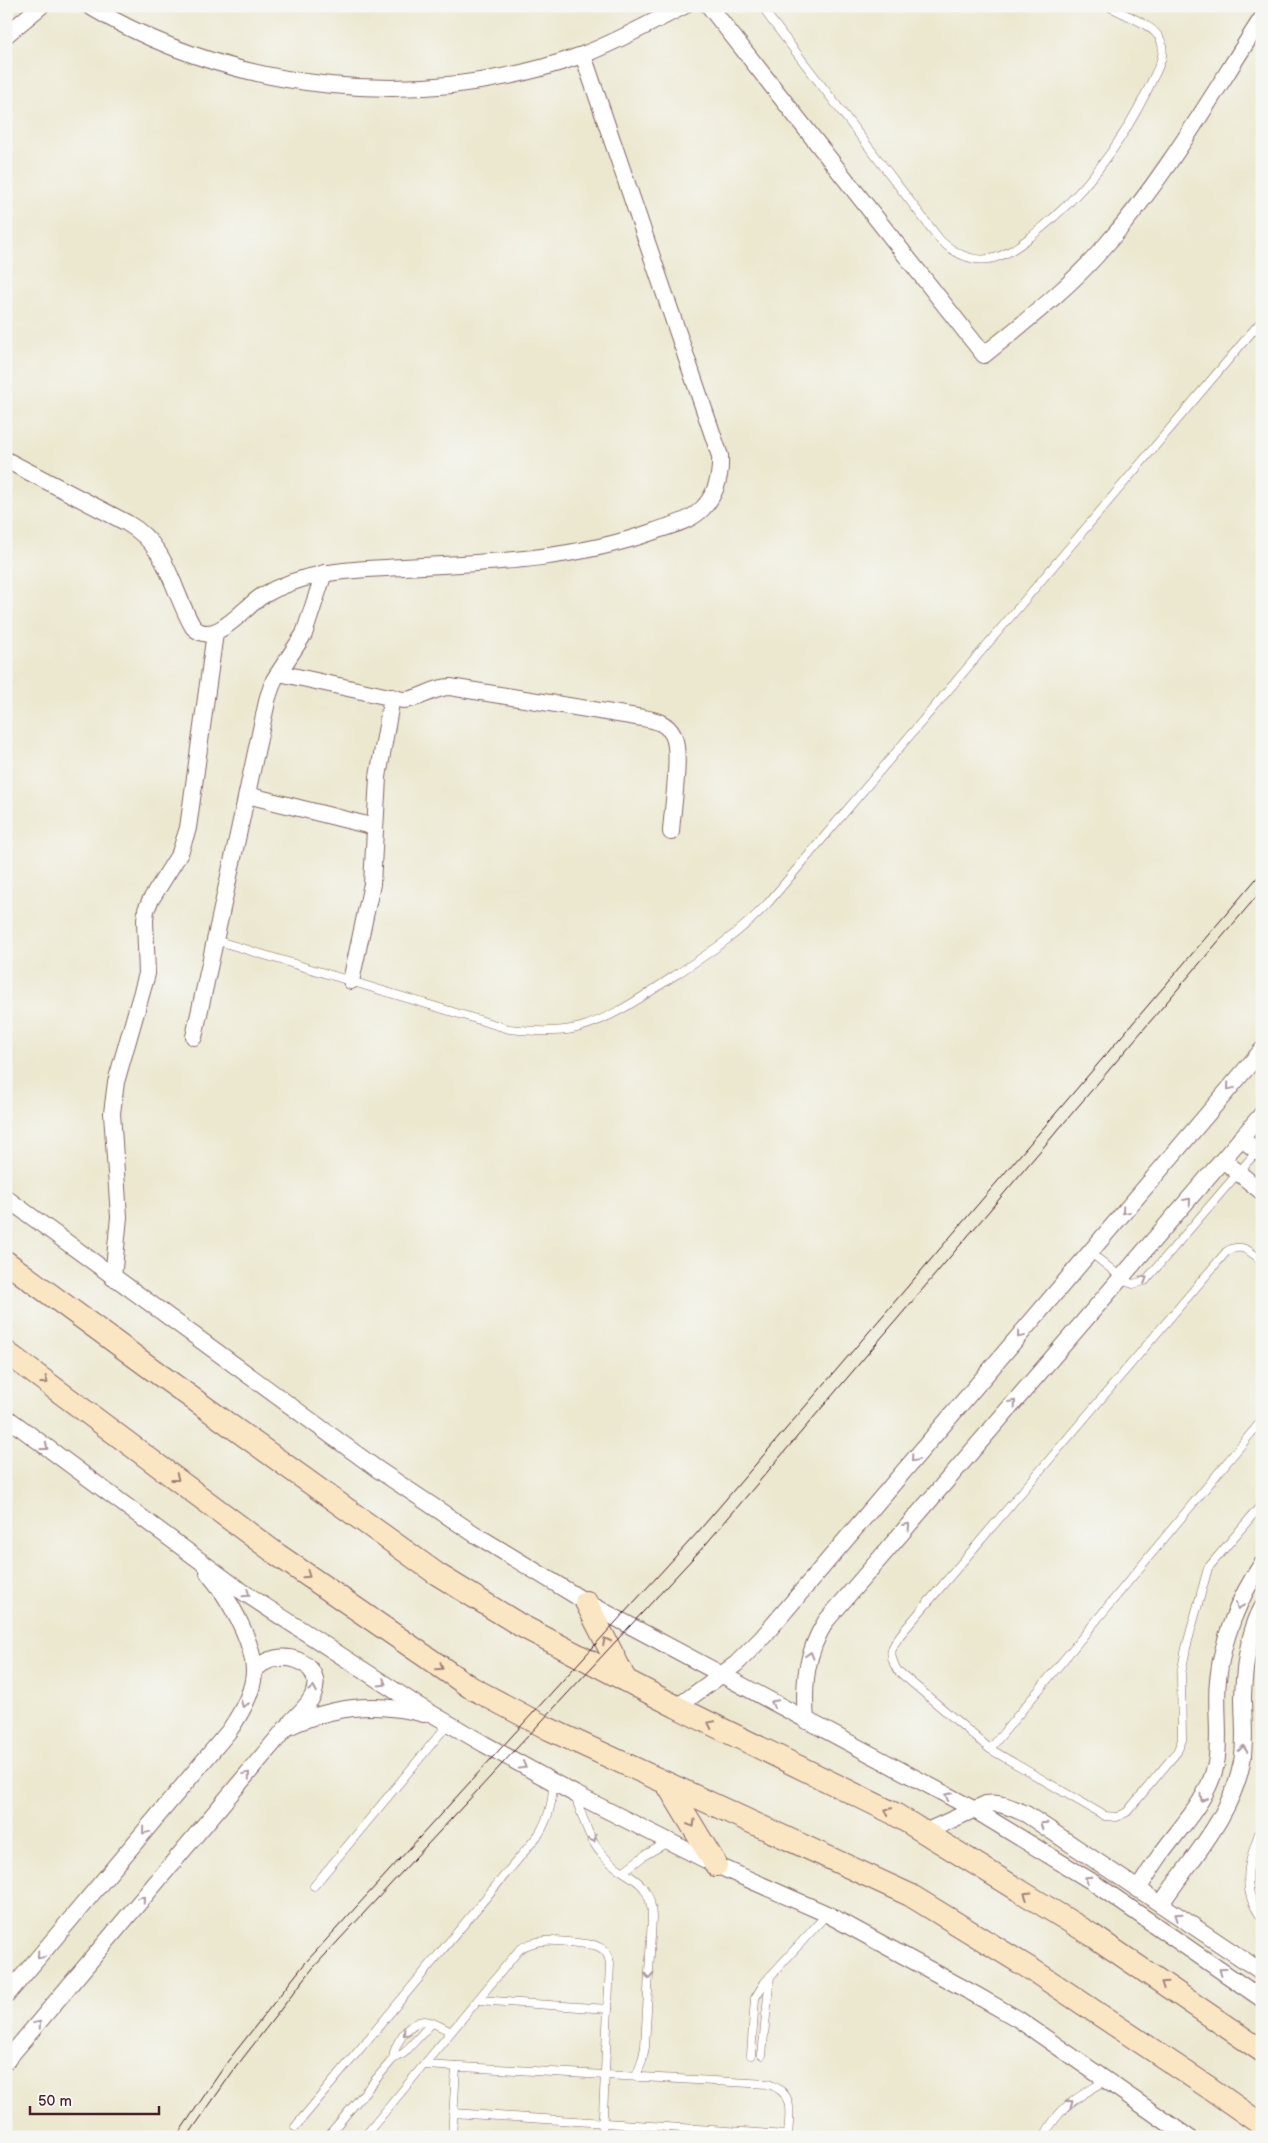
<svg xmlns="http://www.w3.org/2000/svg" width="1268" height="2143" font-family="'Balsamiq Sans',sans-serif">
  <rect width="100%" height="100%" fill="#f6f6f2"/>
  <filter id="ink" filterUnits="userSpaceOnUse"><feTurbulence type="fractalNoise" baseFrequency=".02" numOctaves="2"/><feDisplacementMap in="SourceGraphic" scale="10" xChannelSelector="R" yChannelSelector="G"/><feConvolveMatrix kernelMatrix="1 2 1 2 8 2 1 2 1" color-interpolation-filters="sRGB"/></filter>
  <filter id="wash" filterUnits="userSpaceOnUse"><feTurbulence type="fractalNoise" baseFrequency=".0096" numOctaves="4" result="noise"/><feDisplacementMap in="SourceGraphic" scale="20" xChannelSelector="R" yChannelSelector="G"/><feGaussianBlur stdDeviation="1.12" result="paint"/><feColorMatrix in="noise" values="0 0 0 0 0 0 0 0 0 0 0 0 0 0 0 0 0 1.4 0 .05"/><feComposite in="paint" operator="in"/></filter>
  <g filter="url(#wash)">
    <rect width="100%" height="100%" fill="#ece8d0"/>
  </g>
  <g filter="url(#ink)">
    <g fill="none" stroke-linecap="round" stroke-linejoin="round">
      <defs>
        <g id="service">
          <path d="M763 6 769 17 940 240C955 254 973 263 994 258 1009 254 1021 244 1033 235 1084 195 1121 145 1149 87 1155 73 1167 56 1161 41 1155 25 1123 14 1108 6"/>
          <path d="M215 940 509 1029C532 1031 555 1033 577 1028 614 1018 643 996 674 976 708 954 740 933 768 903L1262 320"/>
          <path d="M1090 1252 1127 1282 1133 1284 1145 1281 1257 1151"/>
          <path d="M1262 1261C1250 1251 1240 1242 1226 1252L901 1634C890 1649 888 1653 897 1670L990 1749 1105 1816 1117 1817 1127 1812 1177 1752 1182 1740 1181 1674 1186 1648 1208 1568 1262 1504"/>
          <path d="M990 1749 1262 1420"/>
          <path d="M575 1796C582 1814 588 1838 601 1853 622 1880 651 1873 652 1917L645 2047 642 2061 636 2077"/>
          <path d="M1262 1825C1250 1856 1238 1888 1262 1918"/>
          <path d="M624 1871 645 1855 668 1842"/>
          <path d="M314 1886 449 1723"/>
          <path d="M478 2000 608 2009"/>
          <path d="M751 2055 755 1998 765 1982 827 1914"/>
          <path d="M762 2055 770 1976"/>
          <path d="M393 2059C394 2045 408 2021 425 2021 434 2022 443 2028 451 2032"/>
          <path d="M424 2065 768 2084C796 2093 789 2113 788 2137"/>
          <path d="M453 2113 788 2135"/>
          <path d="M295 2127 539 1834C549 1817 553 1802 553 1782"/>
          <path d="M327 2137 393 2059 404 2053 432 2023"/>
          <path d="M364 2137 519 1950C538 1934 571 1943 594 1945 603 1948 608 1952 610 1963L602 2137"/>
          <path d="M452 2137 456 2067"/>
          <path d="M1044 2137C1059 2106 1078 2097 1107 2080"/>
        </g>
        <g id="minor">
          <path d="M89 6C235 93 421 113 582 55 615 43 652 22 684 6"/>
          <path d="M709 6 984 355C1026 321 1069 288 1105 246 1166 177 1212 95 1262 18"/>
          <path d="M6 35 41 6"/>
          <path d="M6 460 127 523C169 547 171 589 193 627 214 649 244 607 262 596 301 573 342 570 386 568 477 563 568 562 655 531 672 525 691 521 703 508 717 493 721 475 720 456L583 55"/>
          <path d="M279 673 403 700C420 700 433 687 450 687L643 718C655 720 667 723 673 735 682 751 672 811 671 832"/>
          <path d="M247 795 375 827"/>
          <path d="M351 981 372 884 378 777 392 697"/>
          <path d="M194 1037 268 697 274 680 304 634 324 573"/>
          <path d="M1241 1138 1262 1155"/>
          <path d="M1223 1160 1262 1192"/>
          <path d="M6 1198 377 1469 476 1535 586 1602 973 1809 1091 1881 1262 1999"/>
          <path d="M113 1278 119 1217 112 1113 116 1082 147 974 145 920 146 910 150 901 180 853 188 828 215 633"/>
          <path d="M6 1417 237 1588 417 1705 484 1744 575 1794 716 1865 827 1914 976 1995 1018 2019 1188 2137"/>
          <path d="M254 1671C279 1643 327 1663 313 1695 309 1705 298 1714 291 1722"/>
          <path d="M677 1707 736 1664 762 1638 1262 1050"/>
          <path d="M806 1721C803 1683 806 1653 826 1621L1262 1114"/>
          <path d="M925 1832 986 1804C1001 1802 1012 1808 1026 1814L1262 1972"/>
          <path d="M1138 1889C1146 1877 1153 1865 1161 1854 1182 1825 1208 1800 1216 1764 1221 1736 1215 1708 1218 1680 1222 1640 1239 1597 1262 1564"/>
          <path d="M1161 1904C1190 1860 1232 1816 1242 1762 1246 1740 1243 1719 1243 1697 1244 1668 1248 1634 1262 1608"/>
          <path d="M6 1996 229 1731C240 1715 254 1691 254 1671 253 1640 228 1596 208 1573"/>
          <path d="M6 2061 286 1728C331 1706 376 1701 424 1714"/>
        </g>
        <g id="secondary">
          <path d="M6 1262 160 1375 437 1574 520 1625 677 1707 893 1813 1092 1935 1262 2051"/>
          <path d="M6 1352 278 1555 470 1687 549 1729 910 1895 1034 1971 1211 2089 1262 2125"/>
          <path d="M586 1602 626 1681"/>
          <path d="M667 1784 716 1865"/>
        </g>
      </defs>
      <use href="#service" stroke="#836565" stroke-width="9"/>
      <use href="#minor" stroke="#836565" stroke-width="18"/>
      <use href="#secondary" stroke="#836565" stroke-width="24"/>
      <use href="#service" stroke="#fff" stroke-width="8"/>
      <use href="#minor" stroke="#fff" stroke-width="16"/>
      <use href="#secondary" stroke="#fbe6c4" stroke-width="22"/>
      <g stroke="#4a1f2b" stroke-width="1">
        <path d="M176 2137 228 2061 306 1962 697 1533 1262 872"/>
        <path d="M187 2137 236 2067 313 1968 706 1544 1262 890"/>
      </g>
    </g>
    <defs><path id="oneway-chevron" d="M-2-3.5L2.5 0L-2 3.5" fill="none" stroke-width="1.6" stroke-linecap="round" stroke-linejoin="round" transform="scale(1.25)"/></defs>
    <g stroke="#ae9aa0">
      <use href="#oneway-chevron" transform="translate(1230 1087) rotate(130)"/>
      <use href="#oneway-chevron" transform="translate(1188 1201) rotate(-49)"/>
      <use href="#oneway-chevron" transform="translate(1125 1211) rotate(130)"/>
      <use href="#oneway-chevron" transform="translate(1144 1279) rotate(-31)"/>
      <use href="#oneway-chevron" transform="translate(1020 1335) rotate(130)"/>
      <use href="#oneway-chevron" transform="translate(1013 1403) rotate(-49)"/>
      <use href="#oneway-chevron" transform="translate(45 1447) rotate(37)"/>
      <use href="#oneway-chevron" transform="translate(914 1459) rotate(130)"/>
      <use href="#oneway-chevron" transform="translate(907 1526) rotate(-49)"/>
      <use href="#oneway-chevron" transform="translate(247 1594) rotate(34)"/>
      <use href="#oneway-chevron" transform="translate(1239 1606) rotate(112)"/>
      <use href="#oneway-chevron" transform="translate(810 1655) rotate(-73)"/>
      <use href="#oneway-chevron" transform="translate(383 1683) rotate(32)"/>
      <use href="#oneway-chevron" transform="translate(313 1689) rotate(-80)"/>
      <use href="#oneway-chevron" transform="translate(774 1703) rotate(-152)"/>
      <use href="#oneway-chevron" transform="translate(244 1704) rotate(112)"/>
      <use href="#oneway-chevron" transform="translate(1243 1749) rotate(-85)"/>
      <use href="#oneway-chevron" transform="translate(523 1766) rotate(29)"/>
      <use href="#oneway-chevron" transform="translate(247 1775) rotate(-50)"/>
      <use href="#oneway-chevron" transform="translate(948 1796) rotate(-152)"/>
      <use href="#oneway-chevron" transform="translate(1203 1798) rotate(120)"/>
      <use href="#oneway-chevron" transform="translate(1043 1825) rotate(-146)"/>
      <use href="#oneway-chevron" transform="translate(145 1831) rotate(130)"/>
      <use href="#oneway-chevron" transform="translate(593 1839) rotate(64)"/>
      <use href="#oneway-chevron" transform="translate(1088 1879) rotate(-147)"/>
      <use href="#oneway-chevron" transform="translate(142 1899) rotate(-50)"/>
      <use href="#oneway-chevron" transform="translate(1178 1916) rotate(-146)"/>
      <use href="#oneway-chevron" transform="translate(40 1956) rotate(130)"/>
      <use href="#oneway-chevron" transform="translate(1222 1971) rotate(-144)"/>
      <use href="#oneway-chevron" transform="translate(649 1976) rotate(93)"/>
      <use href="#oneway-chevron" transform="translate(38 2024) rotate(-50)"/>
      <use href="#oneway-chevron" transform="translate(406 2033) rotate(131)"/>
      <use href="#oneway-chevron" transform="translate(1070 2103) rotate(-36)"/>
    </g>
    <g stroke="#a28278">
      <use href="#oneway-chevron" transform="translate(45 1381) rotate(37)"/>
      <use href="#oneway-chevron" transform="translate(176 1478) rotate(37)"/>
      <use href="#oneway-chevron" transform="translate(307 1575) rotate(35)"/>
      <use href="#oneway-chevron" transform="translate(606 1641) rotate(-117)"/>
      <use href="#oneway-chevron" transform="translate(440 1667) rotate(34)"/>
      <use href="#oneway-chevron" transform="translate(711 1724) rotate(-154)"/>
      <use href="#oneway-chevron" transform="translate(888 1811) rotate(-153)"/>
      <use href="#oneway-chevron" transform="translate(692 1824) rotate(59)"/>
      <use href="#oneway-chevron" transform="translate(1027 1895) rotate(-148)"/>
      <use href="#oneway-chevron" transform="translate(1164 1984) rotate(-146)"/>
    </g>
  </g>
  <rect width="1268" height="2143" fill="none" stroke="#f6f6f2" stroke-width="25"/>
  <path d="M30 2106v8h129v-8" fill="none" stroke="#4a1f2b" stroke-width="2.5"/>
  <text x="38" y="2106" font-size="15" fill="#4a1f2b" stroke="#f6f6f2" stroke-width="4" paint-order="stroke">50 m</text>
</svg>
